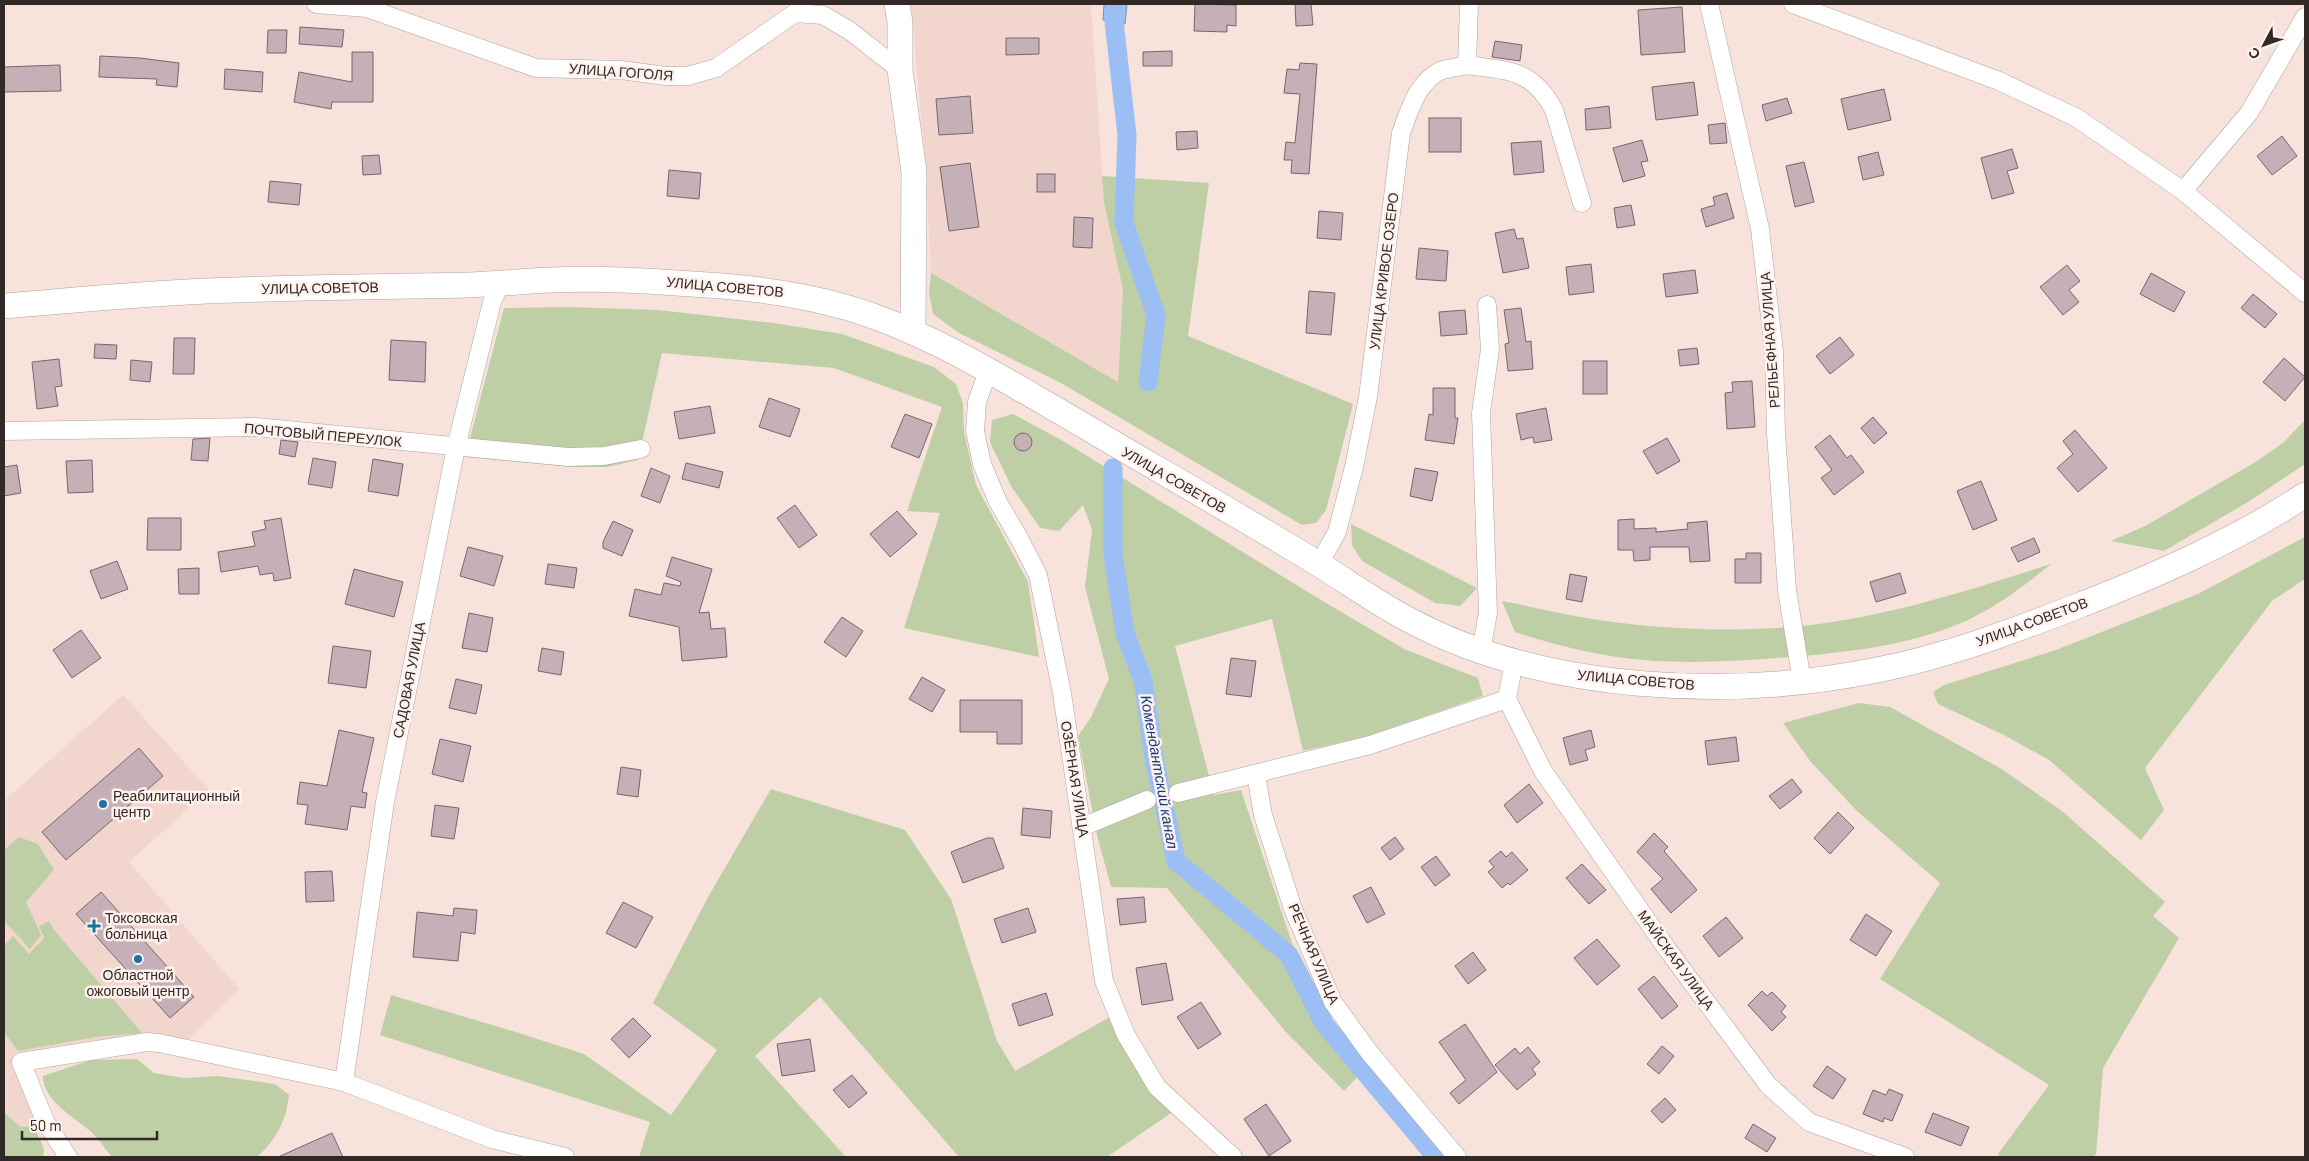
<svg xmlns="http://www.w3.org/2000/svg" width="2309" height="1161" font-family="Barlow,sans-serif">
  <rect width="100%" height="100%" fill="#f7e3dc"/>
  <g fill="#f2d6cd">
    <path d="M911 4H1091L1104 202 1123 290 1118 382 931 273 926 172Z"/>
    <path d="M123 695 209 790 129 862 239 989 186 1042 150 1036 96 1040 12 1054 40 1120 7 1157H4V801Z"/>
  </g>
  <g fill="#becfa5">
    <path d="M1102 176 1209 183 1188 336 1353 404 1326 510 1316 523 1302 525 1061 383 959 333 933 314 929 293 931 273 1118 382 1123 290 1104 202Z"/>
    <path d="M568 307 658 310 774 323 842 334 934 367 956 384 963 403 964 432 976 485 1028 582 1039 657 904 628 940 513 907 511 942 407 834 368 662 353 638 460 607 467H571L465 457 504 308Z"/>
    <path d="M1013 414 1063 441 1311 594 1404 649 1478 678 1483 696 1368 736 1303 751 1272 619 1175 646 1214 795 1241 790 1320 1027 1361 1073 1344 1091 1285 1031 1167 888 1111 887 1097 835 1078 736 1090 719 1109 679 1085 587 1092 530 1083 505 1059 531 1040 528 1011 486 990 442 992 420Z"/>
    <path d="M2305 420V464L2248 502 2164 551 2111 541 2147 525 2254 463 2283 443Z"/>
    <path d="M1351 524 1477 588 1460 606 1435 603 1362 561 1352 545Z"/>
    <path d="M2305 537V579L2272 601 2145 768 2164 810 2141 840 2049 760 2004 735 1938 704 1933 692 1944 685 2056 650 2198 594Z"/>
    <path d="M2051 564C2024 586 1998 606 1966 621 1907 647 1841 653 1777 658 1734 661 1688 664 1645 660 1604 657 1554 645 1515 632L1502 601C1534 607 1566 615 1599 620 1665 630 1735 632 1802 626 1887 617 1970 590 2051 564Z"/>
    <path d="M1859 703 1890 707 2000 768 2062 811 2165 902 2153 916 2179 938 2103 1068 2096 1154 2093 1157H1999L1998 1154 2049 1085 1880 979 1940 883 1857 811 1810 761 1783 723Z"/>
    <path d="M771 789 905 830 951 899 997 1041 1015 1071 1113 1015 1174 1111 1107 1157H959L820 997 755 1056 846 1157H639L650 1122 380 1035 391 995 516 1032 584 1054 671 1115 717 1050 653 1003 708 897Z"/>
    <path d="M19 837 38 844 54 870 26 902 41 935 30 949 4 921V850Z"/>
    <path d="M49 921 55 931 142 1033 96 1037 18 1051 4 1032V946L13 936 29 954 44 938 39 926Z"/>
    <path d="M137 1059 154 1073 184 1078 218 1076 275 1084 289 1095C286 1121 277 1139 257 1157H112C104 1148 98 1137 89 1130 72 1116 43 1100 43 1076L91 1060Z"/>
    <path d="M4 1112 20 1127 34 1126 44 1149 43 1157H4Z"/>
  </g>
  <path fill="#9bbef4" stroke="#7b91b6" d="M1104 4H1127L1125 24 1103 20Z"/>
  <g fill="none" stroke-linecap="round" stroke-linejoin="round">
    <g stroke="#9bbef4" stroke-width="19">
      <path d="M1114 22 1127 135 1124 223 1156 315 1148 382"/>
      <path d="M1113 468V554L1125 634 1143 680 1155 764 1176 861 1289 955 1325 1025 1436 1157"/>
    </g>
  </g>
  <g fill="#c4b0b6" stroke="#78666c">
    <path d="M1195 4 1236 5V26L1227 25V32L1194 31Z"/>
    <path d="M1295 4H1311L1313 25 1296 26Z"/>
    <path d="M1682 7 1685 52 1641 55 1638 10Z"/>
    <path d="M300 27 344 30 342 47 299 44Z"/>
    <path d="M268 30H287L286 53H267Z"/>
    <path d="M1006 38H1039V54L1006 55Z"/>
    <path d="M1495 41 1522 45 1520 61 1492 57Z"/>
    <path d="M1172 51V66H1143V52Z"/>
    <path d="M352 52H373V102H332L331 109 294 102 299 72 352 82Z"/>
    <path d="M100 56 140 58 179 63 177 87 156 85 157 79 99 77Z"/>
    <path d="M1300 63 1317 64 1309 174 1291 173 1292 160H1284L1286 142 1295 143 1300 94 1284 93 1287 69 1299 70Z"/>
    <path d="M60 65 61 91 4 92V67Z"/>
    <path d="M225 69 263 72 262 92 224 89Z"/>
    <path d="M1694 82 1698 115 1656 120 1652 87Z"/>
    <path d="M1884 89 1891 120 1848 130 1841 99Z"/>
    <path d="M970 96 973 133 939 135 936 99Z"/>
    <path d="M1787 98 1792 113 1766 121 1762 105Z"/>
    <path d="M1609 106 1611 128 1586 130 1585 109Z"/>
    <rect x="1429" y="118" width="32" height="34"/>
    <path d="M1725 123 1727 143 1710 144 1708 125Z"/>
    <path d="M1197 131 1198 148 1177 150 1176 132Z"/>
    <path d="M2282 136 2297 156 2272 175 2257 156Z"/>
    <path d="M1642 140 1648 161 1641 162 1645 176 1623 182 1613 148Z"/>
    <path d="M1541 141 1544 172 1514 175 1511 143Z"/>
    <path d="M2012 149 2018 168 2007 171 2014 193 1992 199 1981 158Z"/>
    <path d="M1878 152 1884 175 1863 180 1858 157Z"/>
    <path d="M379 155 381 174 363 175 362 156Z"/>
    <path d="M1804 162 1814 202 1795 207 1786 166Z"/>
    <path d="M970 163 979 227 949 231 940 167Z"/>
    <path d="M669 170 701 173 699 199 667 196Z"/>
    <rect x="1037" y="174" width="18" height="18"/>
    <path d="M270 181 301 184 299 205 268 202Z"/>
    <path d="M1727 193 1734 218 1706 227 1701 209 1715 205 1713 197Z"/>
    <path d="M1631 205 1635 225 1617 228 1614 208Z"/>
    <path d="M1319 211 1343 213 1341 240 1317 238Z"/>
    <path d="M1074 217 1093 218 1092 248 1073 247Z"/>
    <path d="M1514 229 1517 239 1523 238 1529 268 1503 273 1495 233Z"/>
    <path d="M1419 248 1448 251 1446 281 1416 279Z"/>
    <path d="M1591 264 1594 292 1569 295 1566 267Z"/>
    <path d="M2067 265 2080 281 2069 290 2079 302 2063 315 2040 287Z"/>
    <path d="M1695 270 1698 293 1666 297 1663 274Z"/>
    <path d="M2151 273 2185 292 2174 312 2140 294Z"/>
    <path d="M1309 291 1335 293 1331 335 1306 333Z"/>
    <path d="M2253 294 2277 314 2265 328 2241 308Z"/>
    <path d="M1521 308 1526 342 1531 341 1533 369 1508 371 1505 344 1509 343 1504 310Z"/>
    <path d="M1465 310 1467 334 1441 336 1439 312Z"/>
    <path d="M1840 337 1854 355 1830 374 1816 356Z"/>
    <path d="M174 338H195L194 374H173Z"/>
    <path d="M391 340 426 342 425 382 389 380Z"/>
    <path d="M95 344 117 345 116 359 94 358Z"/>
    <path d="M1697 348 1699 364 1680 366 1678 350Z"/>
    <path d="M2284 358 2305 377 2285 401 2263 382Z"/>
    <path d="M59 359 62 386 55 387 58 406 37 409 32 362Z"/>
    <path d="M131 360 152 362 150 382 130 380Z"/>
    <rect x="1583" y="361" width="24" height="33"/>
    <path d="M1752 381 1755 427 1727 429 1725 393 1733 392 1732 382Z"/>
    <path d="M1433 388H1455V418H1458L1454 444 1425 440 1429 414 1433 415Z"/>
    <path d="M769 398 800 409 790 437 759 427Z"/>
    <path d="M710 406 715 433 679 439 674 412Z"/>
    <path d="M1546 408 1552 440 1534 443 1533 437 1521 440 1516 414Z"/>
    <path d="M905 414 932 424 919 458 891 447Z"/>
    <path d="M1873 417 1887 433 1874 444 1861 428Z"/>
    <path d="M2075 430 2107 468 2078 492 2057 468 2073 454 2063 441Z"/>
    <circle cx="1023" cy="442" r="9"/>
    <path d="M1830 435 1847 458 1851 455 1864 472 1834 495 1821 478 1832 470 1815 447Z"/>
    <path d="M210 438 208 461 191 460 193 439Z"/>
    <path d="M1667 438 1680 461 1657 474 1643 451Z"/>
    <path d="M281 440 298 442 295 457 279 454Z"/>
    <path d="M313 458 336 462 332 488 308 484Z"/>
    <path d="M373 459 403 464 398 496 368 491Z"/>
    <path d="M92 460 93 492 68 493 66 461Z"/>
    <path d="M686 463 723 472 719 488 682 479Z"/>
    <path d="M17 465 21 493 4 496V467Z"/>
    <path d="M651 468 670 476 660 503 641 496Z"/>
    <path d="M1415 468 1438 472 1432 501 1410 496Z"/>
    <path d="M1981 481 1997 520 1973 530 1957 491Z"/>
    <path d="M795 505 817 535 799 548 777 518Z"/>
    <path d="M897 511 917 534 890 557 870 534Z"/>
    <path d="M148 518H181V550H147Z"/>
    <path d="M281 518 291 578 274 581 273 573 260 575 258 566 221 572 218 552 255 546 252 532 266 529 264 521Z"/>
    <path d="M1634 519V529L1656 528V532L1688 529 1687 523 1707 521 1710 561 1690 562 1689 547H1650V560L1634 561 1633 550H1618V520Z"/>
    <path d="M613 521 633 530 622 556 603 548V542Z"/>
    <path d="M2034 538 2040 552 2018 562 2011 548Z"/>
    <path d="M468 547 503 556 494 586 460 576Z"/>
    <path d="M1746 553H1761V583H1735V559H1746Z"/>
    <path d="M672 557 712 569 699 613 709 612 711 629 725 628 727 657 682 661 679 627 629 616 635 589 661 595 664 583 680 586 681 582 666 576Z"/>
    <path d="M117 561 128 589 101 599 90 571Z"/>
    <path d="M548 564 577 568 574 588 545 584Z"/>
    <path d="M199 568V594H179L178 569Z"/>
    <path d="M354 569 403 582 394 617 345 604Z"/>
    <path d="M1900 573 1906 593 1876 602 1870 582Z"/>
    <path d="M1570 574 1587 577 1582 602 1566 599Z"/>
    <path d="M469 613 493 618 487 652 462 648Z"/>
    <path d="M842 617 863 631 846 657 824 642Z"/>
    <path d="M81 630 101 658 72 678 53 650Z"/>
    <path d="M333 646 371 651 366 688 328 683Z"/>
    <path d="M542 648 564 652 561 675 538 671Z"/>
    <path d="M1231 658 1256 661 1251 697 1226 694Z"/>
    <path d="M922 677 945 690 932 712 909 699Z"/>
    <path d="M456 679 482 685 476 714 449 708Z"/>
    <path d="M960 700H1022V744H997V732H960Z"/>
    <path d="M339 730 374 738 362 792 367 793 365 808 351 806 347 830 305 824 308 805 297 804 300 782 327 786Z"/>
    <path d="M1591 730 1595 747 1585 750 1588 760 1570 765 1563 738Z"/>
    <path d="M1736 737 1739 761 1708 765 1705 741Z"/>
    <path d="M440 739 471 746 463 782 432 774Z"/>
    <path d="M139 748 163 776 66 860 42 832Z"/>
    <path d="M621 767 641 770 638 797 617 794Z"/>
    <path d="M1792 779 1802 792 1780 809 1769 796Z"/>
    <path d="M1529 784 1543 803 1517 823 1504 805Z"/>
    <path d="M435 805 459 808 454 839 431 836Z"/>
    <path d="M1023 808 1052 811 1050 838 1021 835Z"/>
    <path d="M1838 812 1854 828 1830 854 1814 838Z"/>
    <path d="M1654 833 1668 847 1664 851 1697 890 1671 913 1651 889 1663 879 1637 852Z"/>
    <path d="M1395 837 1404 849 1390 860 1381 848Z"/>
    <path d="M987 838H993L1004 868 963 883 951 852Z"/>
    <path d="M1501 851 1506 857 1512 852 1528 870 1510 885 1508 883 1502 888 1488 872 1494 867 1489 861Z"/>
    <path d="M1436 856 1450 875 1435 886 1421 867Z"/>
    <path d="M1582 864 1606 890 1589 904 1566 878Z"/>
    <path d="M332 871 334 901 306 902 305 872Z"/>
    <path d="M1371 887 1385 914 1367 923 1353 896Z"/>
    <path d="M101 892 194 997 170 1018 76 914Z"/>
    <path d="M1144 897 1146 922 1120 925 1117 899Z"/>
    <path d="M623 902 653 917 636 948 606 933Z"/>
    <path d="M454 908 477 910 475 934 461 932 458 961 413 957 417 912 453 916Z"/>
    <path d="M1028 908 1036 932 1002 943 994 919Z"/>
    <path d="M1866 914 1892 931 1876 956 1850 940Z"/>
    <path d="M1726 917 1743 938 1719 957 1703 936Z"/>
    <path d="M1597 939 1620 966 1597 985 1574 958Z"/>
    <path d="M1473 952 1486 970 1468 984 1455 966Z"/>
    <path d="M1166 963 1173 1000 1142 1005 1136 968Z"/>
    <path d="M1654 976 1678 1006 1662 1019 1638 989Z"/>
    <path d="M1762 991 1767 996 1772 992 1786 1006 1781 1012 1786 1017 1772 1031 1748 1005Z"/>
    <path d="M1046 993 1053 1015 1019 1026 1012 1004Z"/>
    <path d="M1201 1002 1221 1034 1198 1049 1177 1017Z"/>
    <path d="M633 1018 651 1036 629 1058 611 1039Z"/>
    <path d="M1465 1024 1497 1072 1459 1104 1450 1093 1466 1080 1439 1042Z"/>
    <path d="M810 1039 815 1071 782 1076 777 1044Z"/>
    <path d="M1662 1046 1674 1056 1659 1074 1647 1064Z"/>
    <path d="M1528 1047 1540 1062 1532 1069 1536 1074 1517 1090 1495 1065 1515 1048 1520 1054Z"/>
    <path d="M1827 1066 1846 1079 1833 1099 1813 1086Z"/>
    <path d="M852 1075 867 1093 849 1108 833 1090Z"/>
    <path d="M1889 1089 1903 1095 1892 1121 1884 1118 1883 1122 1863 1114 1873 1090 1886 1095Z"/>
    <path d="M1665 1098 1676 1110 1662 1123 1651 1111Z"/>
    <path d="M1266 1104 1291 1141 1269 1156 1244 1119Z"/>
    <path d="M1933 1113 1969 1127 1961 1146 1925 1132Z"/>
    <path d="M1753 1124 1776 1138 1767 1152 1745 1138Z"/>
    <path d="M332 1133 343 1157H278Z"/>
  </g>
  <g fill="none" stroke-linecap="round" stroke-linejoin="round">
    <defs>
      <g id="street">
        <path d="M316 4 367 8 536 68 621 70 666 76H688L716 68 795 13 823 15 850 31 900 70"/>
        <path d="M1709 4 1760 229 1774 352 1776 433 1787 590 1802 682"/>
        <path d="M1793 4 1999 81 2077 118 2183 191 2305 293"/>
        <path d="M1467 65C1509 71 1532 69 1554 110L1582 203"/>
        <path d="M2183 191 2249 113 2305 17"/>
        <path d="M988 371 977 402 975 431 982 464 998 502 1019 538 1038 575 1062 693 1104 981 1126 1035 1157 1087 1233 1157"/>
        <path d="M4 431 256 427 568 457 604 456 641 449"/>
        <path d="M1319 564 1337 532 1354 467 1368 397 1401 133C1409 112 1417 82 1440 71 1448 68 1459 67 1467 65L1469 4"/>
        <path d="M1481 651 1488 613 1481 413 1490 349 1487 305"/>
        <path d="M1507 699 1543 771 1667 949 1768 1085 1809 1122 1905 1157"/>
        <path d="M1256 775 1263 815 1293 909 1333 1002 1369 1052 1457 1157"/>
        <path d="M1178 793 1370 745 1507 699 1514 661"/>
        <path d="M1082 827 1147 800"/>
        <path d="M344 1082 385 802 456 447 492 302 500 284"/>
        <path d="M68 1157 45 1121 21 1062 147 1042 159 1043 344 1082 492 1139 565 1157"/>
      </g>
      <g id="secondary">
        <path d="M897 4 900 22V70L914 172 913 332"/>
        <path d="M4 306C65 301 126 295 187 292 280 287 374 287 468 285 497 284 525 281 553 280 594 278 635 280 676 283 733 286 789 291 845 307 922 329 995 374 1064 414 1148 464 1233 512 1317 563 1348 582 1378 604 1411 621 1545 692 1730 700 1877 670 1944 657 2011 632 2075 607 2155 576 2233 542 2305 495"/>
      </g>
    </defs>
    <use href="#street" stroke="#b4a19b" stroke-width="19"/>
    <use href="#secondary" stroke="#b4a19b" stroke-width="26"/>
    <use href="#street" stroke="#fff" stroke-width="18"/>
    <use href="#secondary" stroke="#fff" stroke-width="25"/>
  </g>
  <g fill="#216ea1" stroke="#fff2ee" stroke-width="2">
    <circle cx="103" cy="804" r="5"/>
    <path d="M91.5 918.5h5v5h5v5h-5v5h-5v-5h-5v-5h5z"/>
    <circle cx="138" cy="959" r="5"/>
  </g>
  <g text-anchor="middle" stroke-width="5" stroke-linejoin="round" paint-order="stroke">
    <g font-size="14" fill="#302926" stroke="#fff2ee">
      <text transform="translate(621 72) rotate(4)" y="5">УЛИЦА ГОГОЛЯ</text>
      <text transform="translate(1384 271) rotate(-83)" y="5">УЛИЦА КРИВОЕ ОЗЕРО</text>
      <text transform="translate(725 287) rotate(5)" y="5">УЛИЦА СОВЕТОВ</text>
      <text transform="translate(320 288) rotate(-1)" y="5">УЛИЦА СОВЕТОВ</text>
      <text transform="translate(1770 340) rotate(-94)" y="5">РЕЛЬЕФНАЯ УЛИЦА</text>
      <text transform="translate(323 435) rotate(5)" y="5">ПОЧТОВЫЙ ПЕРЕУЛОК</text>
      <text transform="translate(1174 480) rotate(30)" y="5">УЛИЦА СОВЕТОВ</text>
      <text transform="translate(2032 622) rotate(-20)" y="5">УЛИЦА СОВЕТОВ</text>
      <text transform="translate(409 680) rotate(-79)" y="5">САДОВАЯ УЛИЦА</text>
      <text transform="translate(1636 680) rotate(5)" y="5">УЛИЦА СОВЕТОВ</text>
      <text transform="translate(1075 779) rotate(81)" y="5">ОЗЁРНАЯ УЛИЦА</text>
      <text transform="translate(1314 954) rotate(67)" y="5">РЕЧНАЯ УЛИЦА</text>
      <text transform="translate(1676 960) rotate(54)" y="5">МАЙСКАЯ УЛИЦА</text>
    </g>
    <g font-size="14" fill="#302926" stroke="#fff2ee" text-anchor="start">
      <text x="113" y="801">Реабилитационный<tspan x="113" dy="16">центр</tspan></text>
      <text x="105" y="923">Токсовская<tspan x="105" dy="16">больница</tspan></text>
      <text x="138" y="980" text-anchor="middle">Областной<tspan x="138" dy="16">ожоговый центр</tspan></text>
    </g>
    <g font-size="15" font-style="italic" fill="#123b7a" stroke="#fff2ee">
      <text transform="translate(1159 772) rotate(80)" y="5">Комендантский канал</text>
    </g>
  </g>
  <rect width="2309" height="1161" fill="none" stroke="#302926" stroke-width="10"/>
  <g transform="translate(2264 45) rotate(229)" stroke="#fff2ee" stroke-width="4" paint-order="stroke">
  <path d="M0-4L9 19L0 12L-9 19Z" fill="#302926"/>
  <text y="-8" font-size="14" font-weight="bold" text-anchor="middle" fill="#302926">С</text>
  </g>
  <path d="M22 1131v8h135v-8" fill="none" stroke="#302926" stroke-width="2.5"/>
  <text x="30" y="1131" font-size="15" fill="#302926" stroke="#fff2ee" stroke-width="4" paint-order="stroke">50 m</text>
</svg>
